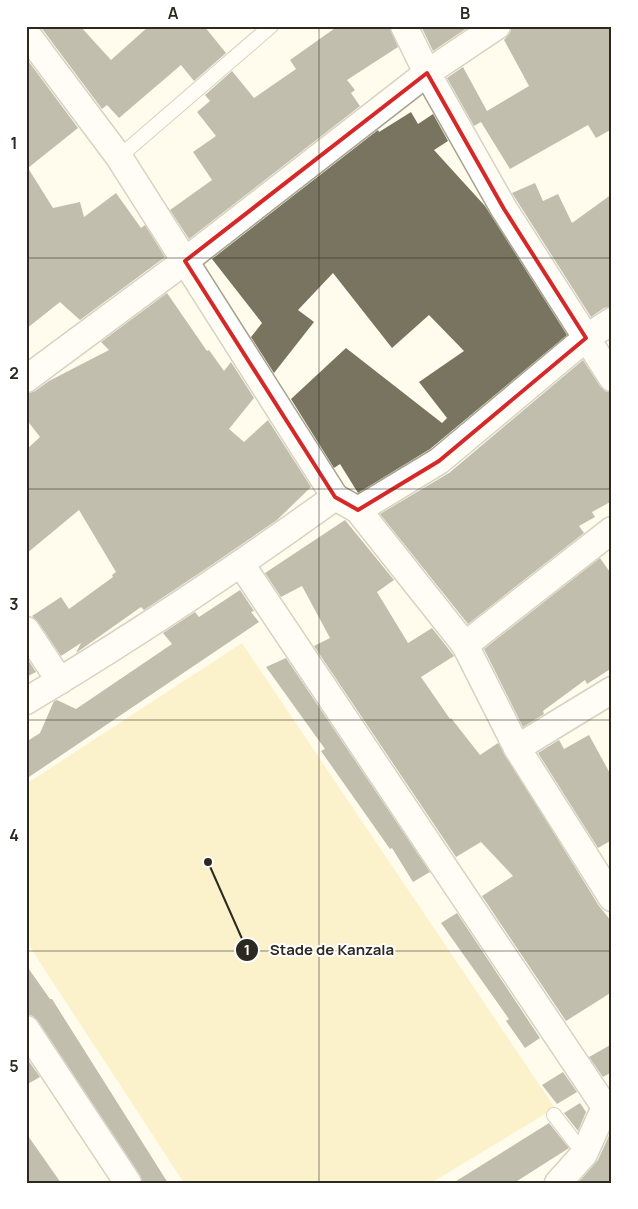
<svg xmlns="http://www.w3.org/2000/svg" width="638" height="1209" font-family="Manrope,sans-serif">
  <rect width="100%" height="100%" fill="#fffcee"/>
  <path fill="#f7e7a0" d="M242 643 555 1108 431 1183H184L26 941V784Z"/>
  <g fill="#797460">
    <path d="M40 26H80L111 60 149 26H204L226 53 194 81 181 65 119 118 107 105 102 109Z"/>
    <path d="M338 26H389L398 47 347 80 355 90 351 93 360 106 189 239 170 210 212 180 193 152 216 136 197 112 210 101 205 95 232 71 254 98 296 69 290 60Z"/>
    <path d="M421 26H470L433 51Z"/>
    <path d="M512 26H612V129L596 138 588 125 510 169 481 122 474 126 447 78 463 67 487 111 529 86 504 40 510 33Z"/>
    <path d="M26 58 78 128 28 168 53 208 80 202 84 217 116 193 141 228 145 225 165 257 80 320 60 302 26 329Z"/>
    <path d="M411 112 418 124 433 114 448 141 434 150 485 206 567 335 430 449 358 493 340 464 334 468 291 399 346 348 442 423 447 418 419 382 464 351 429 315 392 348 333 273 298 310 314 322 274 373 251 337 262 323 212 259 378 130 379 132Z"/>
    <path d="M535 183 543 201 558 194 572 223 612 194V306L604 308 591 317 512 193Z"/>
    <path d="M167 293 207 351 209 350 224 371 231 362 254 398 229 429 244 442 268 420 311 487 277 520 213 564 144 610 141 607 76 653 81 643 61 656 38 622 32 616 61 597 69 609 113 577 112 575 116 572 79 510 26 554V450L40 437 26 419V394L35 391 49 381 109 350 101 342Z"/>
    <path d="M583 360 600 386 605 391 612 393V501L592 512 595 517 579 526 584 533 468 624 380 514 449 473Z"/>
    <path d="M345 520 394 580 377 592 408 643 432 628 454 656 421 677 450 719 451 718 480 755 498 743 599 906 612 922V992L566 1021 482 896 513 876 481 842 456 857 314 646 330 638 302 586 281 597 265 573Z"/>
    <path d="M600 558 612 575V668L587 684 585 680 543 711 544 714 523 727 484 649Z"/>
    <path d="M240 590 254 611 251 612 259 622 26 779V742L40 733 54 701 57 700 76 709 172 644 163 633 195 612 199 617Z"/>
    <path d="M26 657 36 672 26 677Z"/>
    <path d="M286 658 430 872 413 882 392 848 390 849 321 751 325 749 266 667Z"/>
    <path d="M589 735 612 777V840L598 848 538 753 559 740 564 749Z"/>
    <path d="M457 913 540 1038 525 1048 506 1021 509 1019 441 923Z"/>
    <path d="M26 965 50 999H52L168 1183H143L140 1175 38 1021 33 1016 26 1014Z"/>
    <path d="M612 1044V1072L603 1077 589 1057Z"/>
    <path d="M26 1057 40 1077 26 1085Z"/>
    <path d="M563 1072 577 1092 557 1104 542 1085Z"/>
    <path d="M580 1103 586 1112 578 1131 564 1113Z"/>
    <path d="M549 1123 569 1148 514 1183H453Z"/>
    <path d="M612 1129V1183H578L598 1160Z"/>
    <path d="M26 1133 61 1183H26Z"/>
  </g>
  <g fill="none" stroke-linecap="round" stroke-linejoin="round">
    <defs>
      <g id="service">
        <path d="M119 157 271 26"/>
        <path d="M554 1115 584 1154"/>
      </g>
      <g id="minor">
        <path d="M404 26 427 73 504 209 612 378"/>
        <path d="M26 33 119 157 335 497"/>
        <path d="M26 379 185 261 427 73 497 26"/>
        <path d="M358 510 465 645 517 748 612 898"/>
        <path d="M241 564 605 1107"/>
        <path d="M26 630 60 681"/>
        <path d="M465 645 612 530"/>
        <path d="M26 701C132 638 235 569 335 497L358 510 439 461 586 338 612 321"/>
        <path d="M517 748 612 690"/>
        <path d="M26 1029 128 1183"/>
        <path d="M558 1183 584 1154 605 1107 612 1102"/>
      </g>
    </defs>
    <use href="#service" stroke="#a6a28c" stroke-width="16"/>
    <use href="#minor" stroke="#a6a28c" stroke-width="29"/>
    <use href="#service" stroke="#fff" stroke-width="14"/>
    <use href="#minor" stroke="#fff" stroke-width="26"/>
  </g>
  <path d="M0 0H638V1209H0ZM427 73 504 209 586 338 439 461 358 510 335 497 185 261Z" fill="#fffcee" fill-opacity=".55" fill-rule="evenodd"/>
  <path fill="none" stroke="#d62828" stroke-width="4" stroke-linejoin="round" d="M427 73 504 209 586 338 439 461 358 510 335 497 185 261Z"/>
  <path fill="none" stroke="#2b2920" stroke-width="1" stroke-opacity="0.55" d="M319 26V1183M26 258H612M26 489H612M26 720H612M26 951H612"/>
  <path fill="none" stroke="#2b2920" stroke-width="2" d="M208 862L247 950"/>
  <g fill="#2b2920" stroke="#fff" stroke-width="2">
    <circle cx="208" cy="862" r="5"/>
    <circle cx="247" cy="950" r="12"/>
  </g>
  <g font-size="15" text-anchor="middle" font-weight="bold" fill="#fff">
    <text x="247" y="955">1</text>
  </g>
  <g font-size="15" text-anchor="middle" font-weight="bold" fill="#2b2920" stroke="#fff" stroke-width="4" stroke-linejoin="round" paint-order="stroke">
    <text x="332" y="955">Stade de Kanzala</text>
  </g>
  <rect width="638" height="1209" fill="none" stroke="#ffffff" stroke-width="55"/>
  <rect x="28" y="28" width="582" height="1154" fill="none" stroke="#2b2920" stroke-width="2"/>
  <g font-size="16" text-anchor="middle" font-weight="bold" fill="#2b2920">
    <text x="173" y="19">A</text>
    <text x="465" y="19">B</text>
    <text x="14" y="149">1</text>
    <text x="14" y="379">2</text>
    <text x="14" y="610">3</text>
    <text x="14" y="841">4</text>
    <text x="14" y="1072">5</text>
  </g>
</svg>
